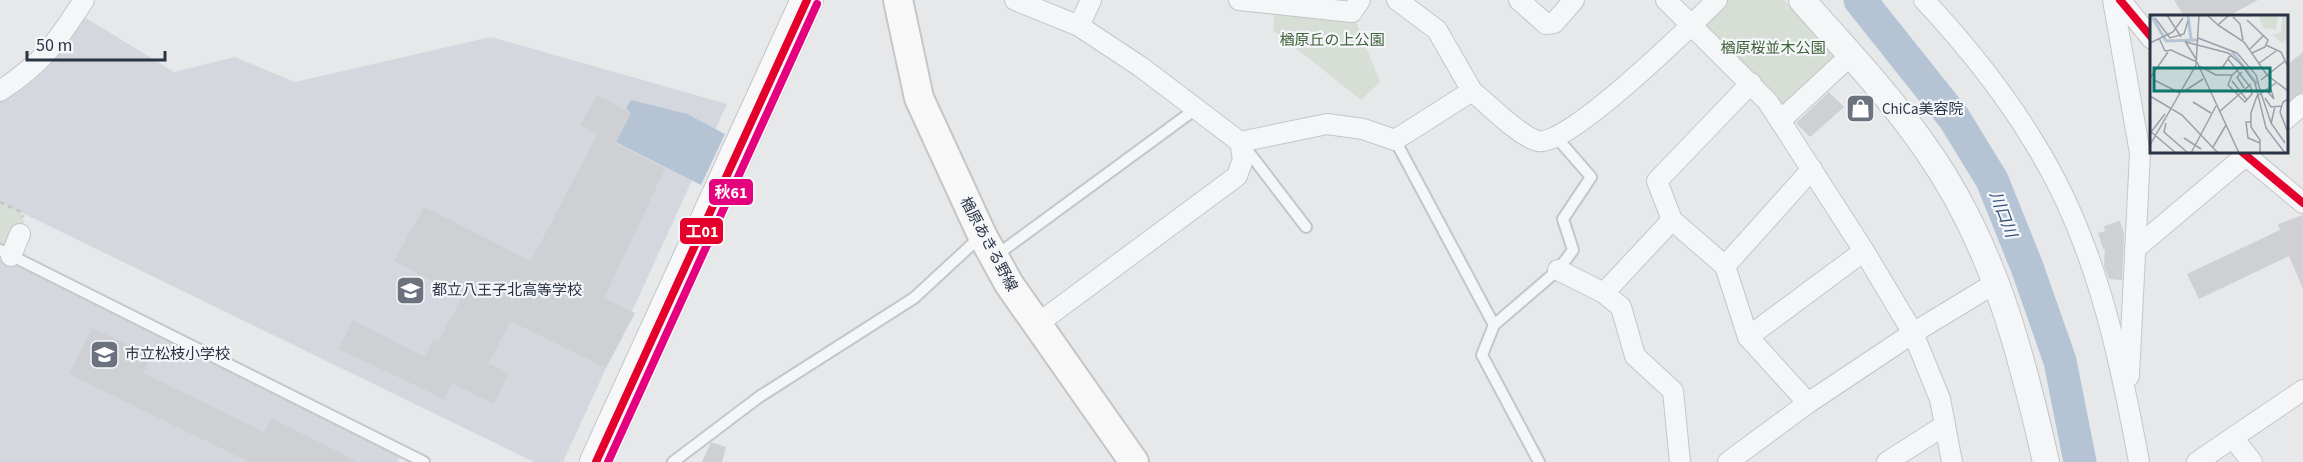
<svg xmlns="http://www.w3.org/2000/svg" width="2303" height="462" font-family="'Source Sans 3','Noto Sans JP',sans-serif">
  <rect width="100%" height="100%" fill="#e6e8ea"/>
  <g fill="#d4d7dd">
    <path d="M76 12 174 72 235 57 295 82 491 37 727 104 563 462H534L0 202V91Z"/>
    <path d="M0 250 403 451 397 462H0Z"/>
  </g>
  <g fill="#d6ded6">
    <path d="M1717 0H1784L1841 63 1780 121 1692 24Z"/>
    <path d="M1276 4 1352 12 1380 82 1361 100 1273 30Z"/>
    <path d="M0 202 21 212 24 222 11 256 0 250Z"/>
  </g>
  <path fill="#b4c4d5" d="M631 100 687 114 725 134 701 185 616 142 631 113 626 108Z"/>
  <g fill="none" stroke-linecap="round" stroke-linejoin="round">
    <path stroke="#b4c4d5" stroke-width="33" d="M1860 0 1954 118 1992 180 2027 267 2060 361 2080 462"/>
  </g>
  <g fill="#ced0d3">
    <path d="M2174 0H2258L2228 16H2184Z"/>
    <path d="M2303 52V92L2286 103V66Z"/>
    <path d="M1829 92 1844 107 1810 137 1796 123Z"/>
    <path d="M597 95 631 113 615 143 665 169 604 298 635 313 606 368 510 321 489 363 509 373 494 404 452 383 444 399 339 349 353 320 425 357 433 340 438 342 462 297 394 261 424 207 531 261 598 133 580 125Z"/>
    <path d="M2303 215V289L2289 256 2199 299 2187 274 2280 230 2278 224Z"/>
    <path d="M2120 221 2124 234 2122 280 2109 279 2104 266 2105 249H2103L2098 233 2105 231 2104 226Z"/>
    <path d="M92 328 151 356 143 373 264 432 271 418 359 462H249L69 374Z"/>
    <path d="M711 442 726 447 722 462H702Z"/>
  </g>
  <g fill="none" stroke-linecap="round" stroke-linejoin="round">
    <defs>
      <g id="service">
        <path d="M1395 140 1494 325"/>
        <path d="M1244 146 1306 227"/>
        <path d="M0 250 424 462"/>
        <path d="M994 257 1197 108"/>
        <path d="M673 462 759 397 914 298 981 236"/>
        <path d="M1539 462 1482 355 1494 325 1558 270 1573 250 1563 219 1591 177 1557 138"/>
      </g>
      <g id="minor">
        <path d="M1015 0 1079 26 1141 67 1240 142 1327 124 1363 129 1395 140 1472 91C1488 104 1520 137 1538 141 1567 148 1692 25 1717 0"/>
        <path d="M1239 0 1352 12 1360 0"/>
        <path d="M1397 0 1437 30 1472 91"/>
        <path d="M1519 0 1546 24 1554 23 1574 0"/>
        <path d="M1666 0 1768 102 1864 251 1913 333 1940 399 1952 462"/>
        <path d="M1924 0C1965 44 2004 92 2035 144 2095 240 2119 353 2139 462"/>
        <path d="M2113 0 2140 153 2129 376"/>
        <path d="M2120 0 2152 39"/>
        <path d="M1079 26 1091 0"/>
        <path d="M1751 83 1657 181 1672 220 1725 266 1748 337 1808 403"/>
        <path d="M0 91C44 62 56 43 84 0"/>
        <path d="M2286 119 2303 104"/>
        <path d="M1780 121 1851 55"/>
        <path d="M2242 152 2303 203"/>
        <path d="M2135 249 2250 152"/>
        <path d="M11 256 20 234"/>
        <path d="M1725 266 1812 169"/>
        <path d="M1558 270 1604 293 1621 307 1635 356 1673 391 1680 462"/>
        <path d="M1604 293 1672 220"/>
        <path d="M1036 325 1237 176 1243 159 1240 142"/>
        <path d="M1748 337 1864 251"/>
        <path d="M2234 439 2252 462"/>
        <path d="M1728 462 1808 403 1913 333 1997 282"/>
        <path d="M1887 462 1945 425"/>
        <path d="M2197 462 2303 390"/>
      </g>
      <path id="tertiary" d="M1802 0C1845 49 1890 96 1927 150 1993 244 2021 351 2046 462"/>
      <path id="secondary" d="M898 0 919 98 982 235 1009 284 1134 462"/>
      <path id="primary" d="M596 462 807 0"/>
    </defs>
    <use href="#service" stroke="#c4c6c8" stroke-width="14"/>
    <use href="#minor" stroke="#c4c6c8" stroke-width="22"/>
    <use href="#tertiary" stroke="#c4c6c8" stroke-width="28"/>
    <use href="#secondary" stroke="#c4c6c8" stroke-width="32"/>
    <use href="#primary" stroke="#c2c5c8" stroke-width="34"/>
    <path stroke="#c5c6ca" stroke-width="3" stroke-dasharray="4.5 4.5" stroke-linecap="butt" d="M0 202 21 212 23 217"/>
    <use href="#service" stroke="#f5f6f7" stroke-width="10"/>
    <use href="#minor" stroke="#f5f6f7" stroke-width="20"/>
    <use href="#tertiary" stroke="#f5f6f7" stroke-width="26"/>
    <use href="#secondary" stroke="#f8f8f8" stroke-width="28"/>
    <use href="#primary" stroke="#f8f8f8" stroke-width="32"/>
    <defs>
      <g id="bus-1">
        <path d="M2120 0 2152 38"/>
        <path d="M2242 152 2303 203"/>
        <path d="M596 462 807 0"/>
      </g>
      <path id="bus-2" d="M608 462 817 4"/>
    </defs>
    <use href="#bus-1" stroke="#f4f6f9" stroke-width="12"/>
    <use href="#bus-2" stroke="#f4f6f9" stroke-width="12"/>
    <use href="#bus-1" stroke="#e4002b" stroke-width="8"/>
    <use href="#bus-2" stroke="#e5007d" stroke-width="8"/>
  </g>
  <defs>
    <symbol id="shop-square" viewBox="-11 -11 22 22"><rect x="-9" y="-9" width="18" height="18" rx="4" fill="#6c737f" stroke="#f4f6f9"/><path d="M-5-2.5h2.3a2.7 3.5 0 0 1 5.4 0H5L5.5 6h-11ZM-1.5-2.5h3a1.5 2.3 0 0 0-3 0Z" fill="#fff"/></symbol>
    <symbol id="school-square" viewBox="-11 -11 22 22"><rect x="-9" y="-9" width="18" height="18" rx="4" fill="#6c737f" stroke="#f4f6f9"/><path d="M0-5L7-2L0 1L-7-2ZM-4 1L0 2.5L4 1V4Q0 6-4 4Z" fill="#fff"/></symbol>
  </defs>
  <g fill-rule="evenodd">
    <use href="#shop-square" x="1844" y="92" width="33" height="33"/>
    <use href="#school-square" x="394" y="274" width="33" height="33"/>
    <use href="#school-square" x="88" y="338" width="33" height="33"/>
  </g>
  <g text-anchor="middle" stroke-width="4.5" stroke-linejoin="round" paint-order="stroke">
    <g font-size="15" fill="#3f6138" stroke="#f4f6f9">
      <text x="1332" y="45">楢原丘の上公園</text>
      <text x="1773" y="53">楢原桜並木公園</text>
    </g>
    <g font-size="15" fill="#2b3445" stroke="#f4f6f9" text-anchor="start">
      <text x="1882" y="114">ChiCa美容院</text>
      <text x="432" y="295">都立八王子北高等学校</text>
      <text x="125" y="359">市立松枝小学校</text>
    </g>
    <g font-size="15" fill="#2b3445" stroke="#f4f6f9">
      <text transform="translate(989 244) rotate(62)" y="5">楢原あきる野線</text>
    </g>
    <g font-size="16" font-style="italic" fill="#34527a" stroke="#f4f6f9">
      <text transform="translate(2004 214) rotate(69)" y="6">川口川</text>
    </g>
  </g>
  <g transform="translate(2150 15)">
    <rect width="138" height="138" fill="#e6e8ea"/>
    <path d="M108 0H128L126 14 113 13ZM132 0H138V24L132 28 123 20 131 17Z" fill="#d6ded6"/>
    <path fill="none" stroke="#b4c4d5" stroke-width="3" d="M1 0 16 26 47 25M38 1 41 24M82 37 107 69"/>
    <path fill="none" stroke="#9ba0a8" stroke-width="1.5" d="M17 0 31 22M57 0 68 10 79 0M83 2 90 9 93 25M5 3 20 23 34 19 38 6M97 5 118 25 115 32 102 38M68 10 94 27 117 60 138 76M9 23 15 36 21 35 47 47M48 23 87 38 106 60 112 82M35 26 46 44M36 27 78 38 92 50 105 68 116 113 135 138M0 28 23 17 33 3M116 30 131 37 138 52M100 34 113 21M81 39 78 44 101 73 102 79 95 87 78 70 82 60M47 47 89 138M108 49 126 36M49 51 66 60H82L89 54M58 54 72 53 78 44M92 57 87 62 94 73M0 63 18 37M4 65 30 78M111 65 135 46M82 66 97 85M116 75 124 84 120 72M33 77 53 64M0 81 32 100 68 138M112 81 121 108 135 128M115 83 121 92 132 91M138 84 133 87 130 97 138 118M43 87 61 98M69 97 101 69M101 107H96L98 123 110 128M16 108 14 117 38 138M121 109 125 91M0 116 26 138M1 117 15 99M34 123 51 134M0 130 46 50 49 0M63 132 76 110M41 138 66 91M110 138V125L101 112V98L107 81 126 68"/>
    <path fill="#0f766e" fill-opacity="0.15" stroke="#0f766e" stroke-width="3" d="M4 53H120V76H4Z"/>
    <rect width="138" height="138" fill="none" stroke="#2b3445" stroke-width="3"/>
  </g>
  <g stroke="#f4f6f9" stroke-width="2">
    <rect x="708" y="178" width="46" height="28" rx="6" fill="#e5007d"/>
    <rect x="679" y="217" width="45" height="28" rx="6" fill="#e4002b"/>
  </g>
  <g font-size="16" text-anchor="middle" font-weight="bold" fill="#fff">
    <text x="731" y="198">秋61</text>
    <text x="702" y="237">工01</text>
  </g>
  <path d="M27 51v9h138v-9" fill="none" stroke="#2b3445" stroke-width="3"/>
  <text x="36" y="51" font-size="18" fill="#2b3445" stroke="#f4f6f9" stroke-width="4.5" paint-order="stroke">50 m</text>
</svg>
